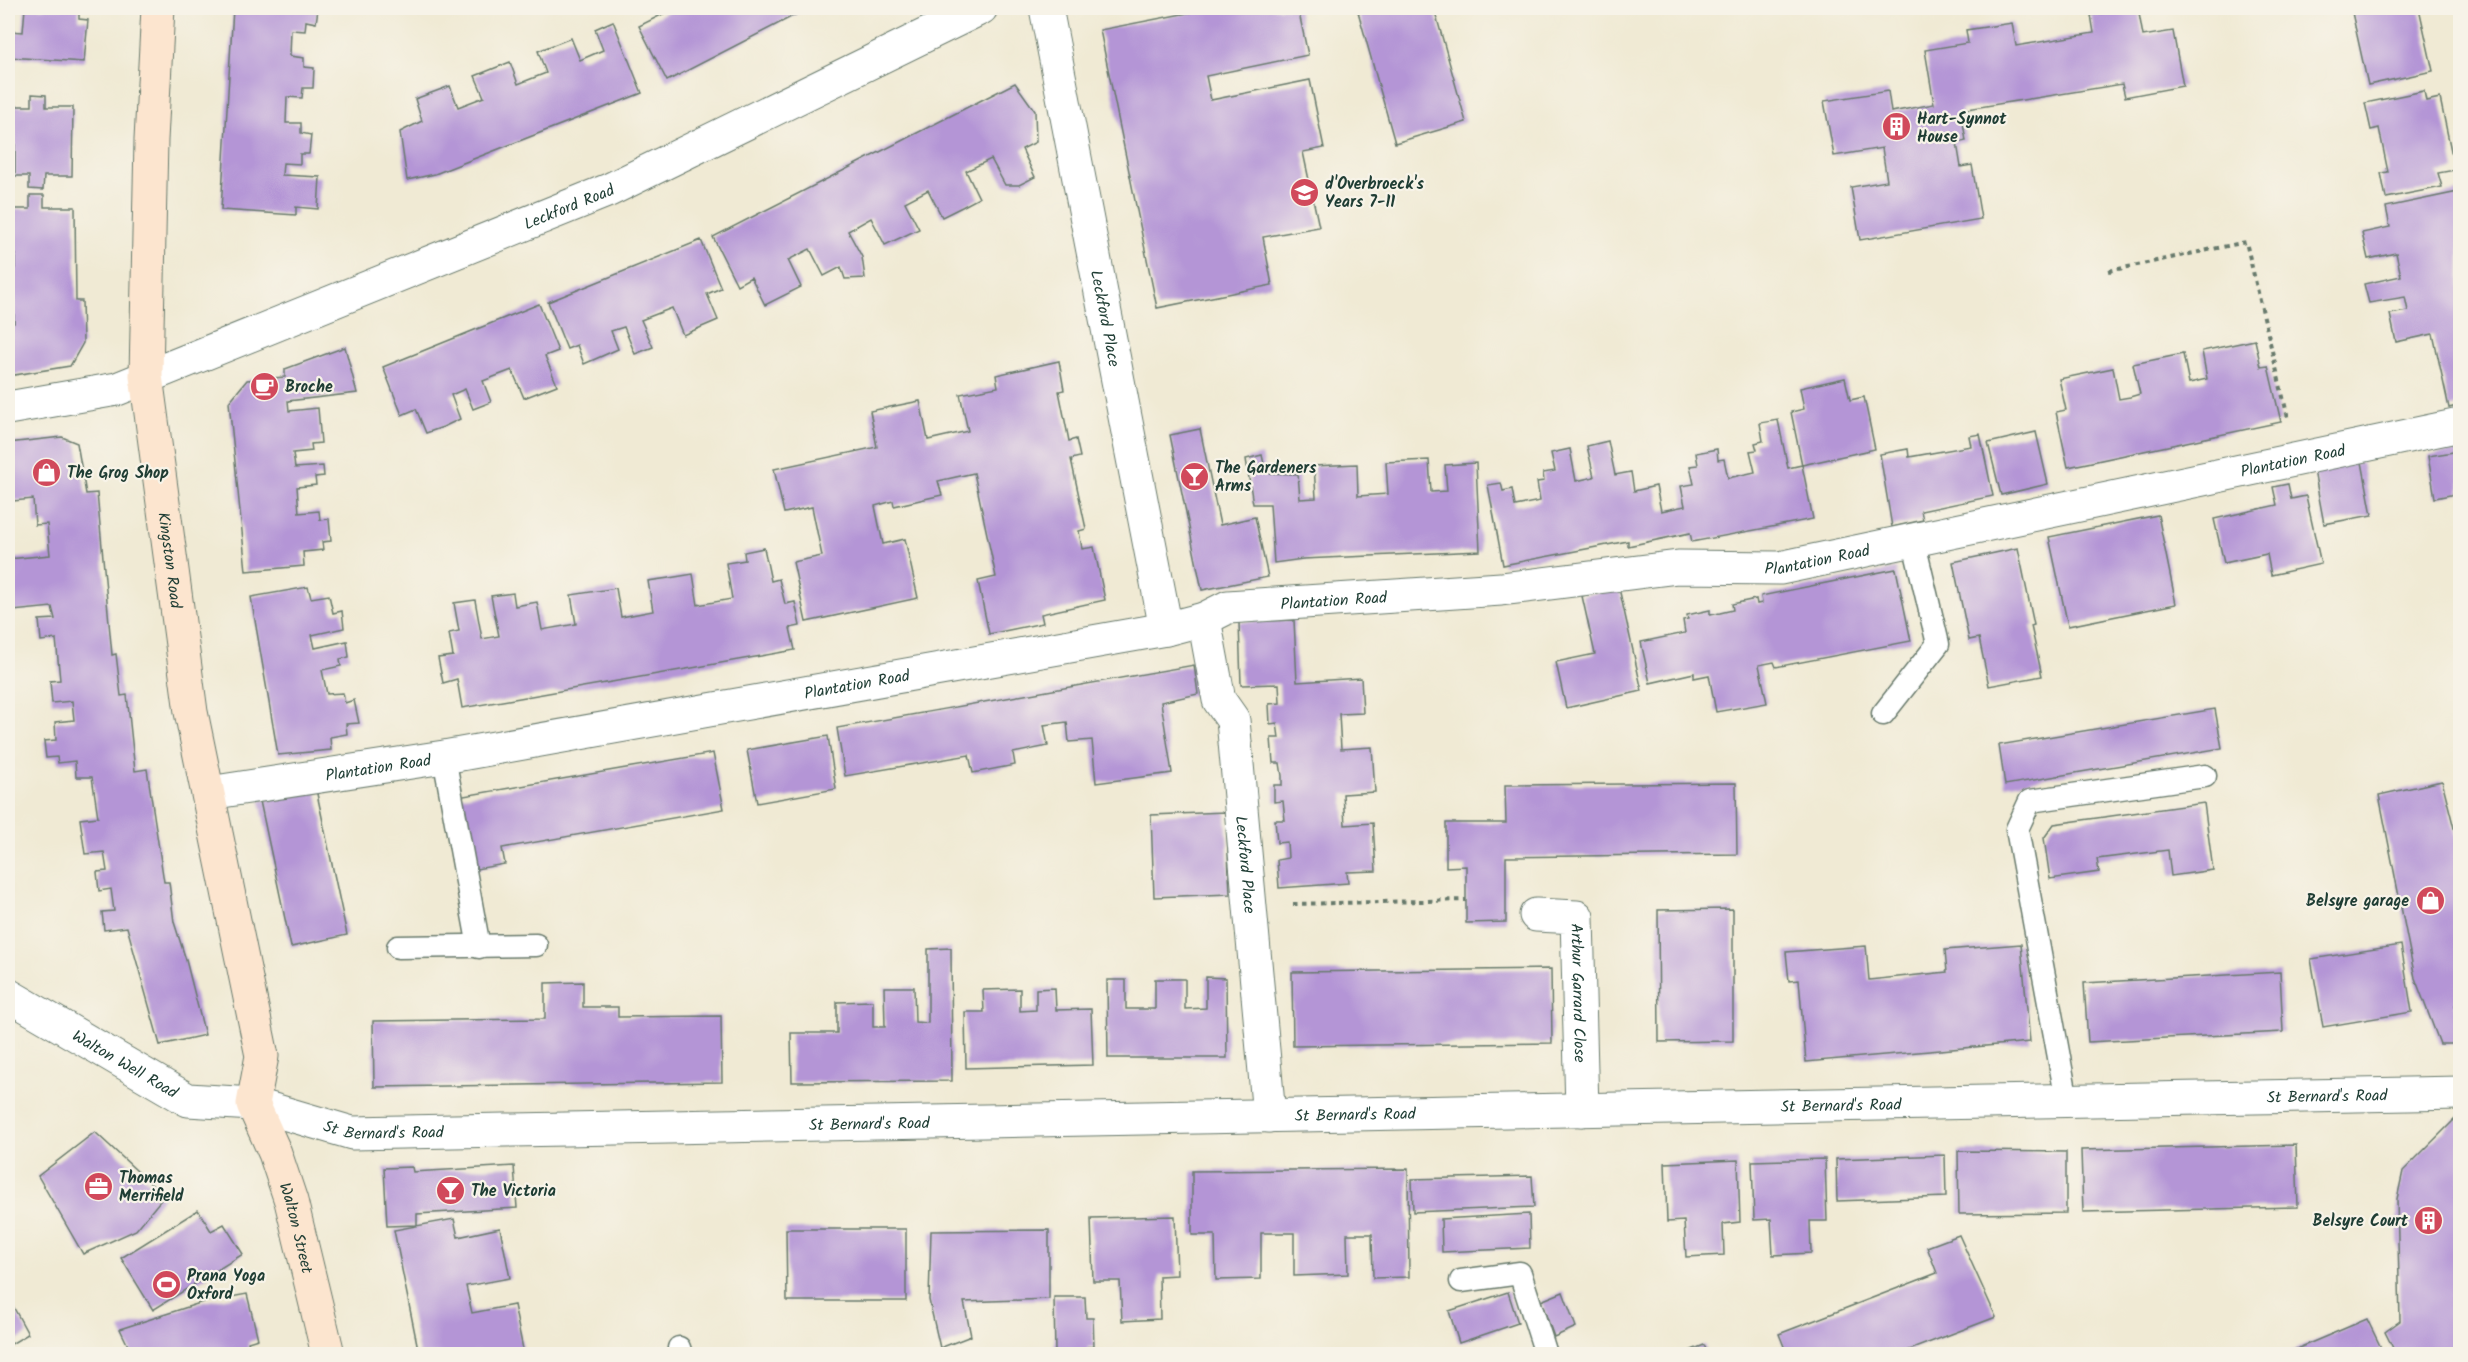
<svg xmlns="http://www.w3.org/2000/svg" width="2468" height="1362" font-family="Kalam,sans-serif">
  <rect width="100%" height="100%" fill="#f7f3e8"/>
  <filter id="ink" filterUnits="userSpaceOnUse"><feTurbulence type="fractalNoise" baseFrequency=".0167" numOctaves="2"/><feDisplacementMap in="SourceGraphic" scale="12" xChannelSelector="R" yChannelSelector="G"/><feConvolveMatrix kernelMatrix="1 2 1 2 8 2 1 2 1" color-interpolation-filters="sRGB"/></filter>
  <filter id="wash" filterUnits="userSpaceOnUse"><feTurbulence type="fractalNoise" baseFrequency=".008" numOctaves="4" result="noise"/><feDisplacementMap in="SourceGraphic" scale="24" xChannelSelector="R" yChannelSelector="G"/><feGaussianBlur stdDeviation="1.35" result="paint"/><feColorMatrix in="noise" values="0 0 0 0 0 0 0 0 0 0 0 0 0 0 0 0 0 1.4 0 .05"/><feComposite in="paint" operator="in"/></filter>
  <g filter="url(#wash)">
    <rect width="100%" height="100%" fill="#f0ead4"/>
    <g id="blocks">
      <g fill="#b495d6">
        <path d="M25 8H79V19L88 20 84 62 8 57V31L23 32Z"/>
        <path d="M233 8 318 9 316 23 306 21 305 31 291 30 290 56 304 58V67L314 68 313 88H303L302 98 287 97 286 123H301V133L311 135 309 154H300V164L283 163 282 175 320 177 318 209 296 207V215L221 210Z"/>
        <path d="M675 8H796L799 13 667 81 639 26Z"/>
        <path d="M1213 8H1298L1308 55 1206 76 1211 100 1310 80 1324 148 1303 152 1319 227 1263 237 1272 285 1157 308 1100 30Z"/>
        <path d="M1357 8H1434L1466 122 1395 143Z"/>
        <path d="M2138 8 2143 36 2173 31 2183 86 2125 97 2122 84 1961 110 1966 141 1957 143 1961 167 1972 165 1981 219 1860 240 1851 187 1887 181 1882 148 1834 156 1824 101 1888 91 1891 112 1934 104 1925 50 1968 43 1966 30 2012 23 2016 46 2094 33 2091 15Z"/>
        <path d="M2351 8H2419L2433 71 2368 85Z"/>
        <path d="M613 21 642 93 435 174 407 180 400 132 422 121 415 99 450 86 458 107 484 97 475 76 510 62 518 84 546 73 538 51 571 38 580 60 603 50 595 29Z"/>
        <path d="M1015 83 1035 111 1036 142 1022 149 1035 177 1019 185H1005L991 159 966 171 979 198 962 207 942 217 928 190 905 202 919 229 885 245 871 218 848 231 862 257 865 278 845 279 841 267 824 276 810 249 788 260 801 287 765 305 751 277 737 285 713 237Z"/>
        <path d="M2424 91 2426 101 2440 98 2455 170 2438 173 2442 187 2386 198 2381 173 2388 172 2379 128 2371 130 2365 103Z"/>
        <path d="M32 94 46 95V107H73L72 176H44L43 190 29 189V176H15V124H8V106H32Z"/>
        <path d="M2458 192 2460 206V405L2449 408 2433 334 2396 342 2390 314 2408 311 2405 297 2369 303 2364 284 2401 276 2396 253 2368 259 2362 233 2390 227 2386 207Z"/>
        <path d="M30 195H44V207H75L76 301H82L83 343 70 366 8 376V323H14V300H8V268H15V246L8 247V209H30Z"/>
        <path d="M701 240 721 288 707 294 718 320 683 335 672 308 641 320 653 347 635 354 624 327 611 331 618 349 584 364 577 345 567 349 548 302Z"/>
        <path d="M539 304 558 351 545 356 557 385 524 398 512 370 483 381 491 402 473 409 465 389 451 395 460 419 443 427 426 433 416 409 402 415 383 367Z"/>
        <path d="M2255 340 2261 367 2268 366 2281 422 2068 467 2056 412 2066 410 2059 379 2113 368 2119 399 2130 397 2140 394 2133 364 2183 354 2189 383 2207 379 2202 351Z"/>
        <path d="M345 347 357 393 288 401 289 411 318 408 321 443 311 444 312 451 293 453 295 468 323 466 324 476 315 477 316 485 297 487 299 513 319 511 320 520 329 519 331 541 322 542 323 550 303 552 304 566 246 571 229 402 247 380 285 377V369Z"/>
        <path d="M1059 361 1064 390 1059 391 1069 441 1076 439 1080 457 1071 459 1086 529 1079 531 1082 549 1094 547 1105 600 1041 614 1043 623 989 634 978 581 996 577 974 473 938 481 942 495 894 506 893 501 875 506 883 544 905 539 918 598 806 622 793 562 822 556 812 507 784 513 774 469 877 447 870 411 920 401 928 440 968 431 960 394 998 387 996 375Z"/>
        <path d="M1845 378 1850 400 1864 397 1875 449 1802 465 1791 412 1804 409 1800 388Z"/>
        <path d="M1778 420 1788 468 1802 465 1813 519 1692 542 1690 533 1628 546V541L1503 565 1488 485 1501 483 1503 491 1512 489 1515 506 1540 501 1537 482 1544 481 1543 473 1555 471 1551 453 1570 449 1576 481 1594 477 1587 446 1608 441 1615 475 1631 472 1634 491 1656 486 1661 511 1685 506 1681 486 1694 484 1690 466 1698 465 1696 453 1717 449 1718 460 1724 459 1728 478 1755 472 1750 451 1757 450 1755 443 1763 441 1760 423Z"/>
        <path d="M1200 429 1220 525 1255 517 1268 577 1202 590 1170 435Z"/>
        <path d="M2036 432 2048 484 2001 495 1988 443Z"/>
        <path d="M1980 434 1993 496 1921 511 1923 520 1892 527 1880 454 1908 449 1909 457 1971 446 1969 436Z"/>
        <path d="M62 437 77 443 86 494 97 493 112 655 116 654 121 696 127 695 135 771 147 769 164 882H169L174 922 186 960 205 1035 160 1045 127 927 104 930 102 912 114 911 111 889 99 891 97 872 107 871 104 852 85 854 80 819 98 817 92 777H76L75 761 58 763 57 757 46 758 44 741 56 740 55 722 74 720 72 701 52 703 50 681 60 680 56 639 41 641 39 620 55 619 52 607 13 611 8 559 50 555 47 524 35 525 33 499 13 501 8 443Z"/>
        <path d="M2460 451V493L2435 498 2428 456Z"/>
        <path d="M1262 455 1266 473 1298 474 1300 499 1316 498 1314 466 1357 464 1358 496 1388 494 1386 462 1429 460 1431 492 1447 491 1445 465 1476 463 1480 551 1303 559 1274 563 1270 504H1253L1246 459Z"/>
        <path d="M2362 462 2372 515 2324 524 2314 470Z"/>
        <path d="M2288 484 2291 499 2306 496 2321 564 2271 575 2267 554 2224 563 2214 519 2277 505 2273 487Z"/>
        <path d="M2158 515 2176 604 2068 626 2049 537Z"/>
        <path d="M764 548 771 581 779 579 785 604 795 602 800 626 790 628 795 650 462 708 457 679 443 683 438 658 453 656 449 633 459 631 454 603 475 600 482 639 499 636 491 596 513 593 515 606 537 602 542 630 576 624 571 595 616 588 621 617 653 611 648 581 669 578 693 574 698 605 732 599 726 563 745 560 744 552Z"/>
        <path d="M2018 548 2034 625 2031 626 2042 676 1989 686 1979 638 1969 640 1953 562Z"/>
        <path d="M1896 569 1911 641 1776 667 1774 662 1759 665 1767 703 1716 712 1709 675 1694 678V673L1650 683 1641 642 1685 633 1683 620 1688 619 1687 615 1710 610V615L1720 613 1733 610 1732 604 1756 599 1757 604 1762 603 1761 596Z"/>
        <path d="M308 587 311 598 329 595 333 613 342 611 344 628 312 635 315 648 347 641 349 657 340 659 341 666 322 670 327 694 343 693 345 703 354 700 359 723 346 724 347 734 330 737 331 750 278 755 251 597Z"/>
        <path d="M1619 588 1642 691 1566 708 1556 662 1595 654 1582 596Z"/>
        <path d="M1294 620 1297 682 1361 678 1363 713 1339 714 1341 749 1372 747 1375 792 1343 794 1345 825 1373 823 1376 871 1347 872 1348 883 1279 888 1277 860 1288 858 1287 842 1277 843 1275 820H1285L1283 801 1274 802V785H1282V776L1280 763H1273L1271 738H1279L1277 723 1270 724 1269 704 1280 703 1279 684 1241 685 1239 622Z"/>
        <path d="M1194 665 1198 694 1161 702 1172 773 1096 783 1092 740 1069 742 1067 722 1044 725 1048 746 1013 753 1015 765 973 773 969 755 845 776 837 728Z"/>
        <path d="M2215 709 2222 748 2005 785 1999 745Z"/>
        <path d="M828 736 836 789 757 803 747 750Z"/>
        <path d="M713 753 724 809 502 848 505 864 465 871 452 798Z"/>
        <path d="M2442 781 2457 840 2460 839V1003L2455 1005 2460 1021V1044H2440L2415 978 2379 795Z"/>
        <path d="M1736 783 1737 854 1506 857V922L1466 923V866L1446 867V823H1506L1505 785Z"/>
        <path d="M316 789 347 935 291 947 260 801Z"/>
        <path d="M2204 803 2213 870 2171 876 2168 850 2097 859 2099 872 2050 879 2044 838 2054 824Z"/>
        <path d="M1226 812 1230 894 1154 897 1151 815Z"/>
        <path d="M1733 909V1041L1659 1042 1658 910Z"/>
        <path d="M2021 944 2030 1042 1806 1062 1799 980 1789 981 1786 952 1866 946 1869 980 1947 972 1945 950Z"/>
        <path d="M2401 945 2412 1012 2323 1027 2311 959Z"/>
        <path d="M951 948 952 1081 792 1082 791 1033H837V1002L873 1001V1027H885L884 987H914L915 1022 928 1023V949Z"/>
        <path d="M1551 969 1552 1043 1293 1046 1292 972Z"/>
        <path d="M2280 972 2283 1032 2088 1042 2084 983Z"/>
        <path d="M1206 977 1226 978 1227 1058H1108L1107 980H1126V1009H1155V979H1185V1009L1206 1008Z"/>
        <path d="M583 982V1007H618V1017L721 1016 722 1082 374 1087 373 1021 545 1019V983Z"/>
        <path d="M1055 988 1056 1010 1091 1009 1093 1065 966 1068 965 1012H984L983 990 1020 989V1011L1036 1010V989Z"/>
        <path d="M2455 1119H2460V1354H2396L2385 1332 2400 1321 2397 1199 2403 1171Z"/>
        <path d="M95 1132 164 1196 136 1230 83 1254 38 1176Z"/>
        <path d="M2296 1145 2298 1207 2083 1212 2081 1150Z"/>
        <path d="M1958 1151 2066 1152V1213L1959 1214Z"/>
        <path d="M1945 1155 1946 1197 1837 1201 1836 1159Z"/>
        <path d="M1825 1159 1827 1221H1810L1811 1253 1773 1255 1771 1219 1754 1220 1752 1161Z"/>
        <path d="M1738 1160 1740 1222 1723 1224 1724 1255 1686 1257 1684 1221 1667 1222 1665 1163Z"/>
        <path d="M514 1166 517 1208 417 1214V1225L387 1226 384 1168 412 1167 413 1172Z"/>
        <path d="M1408 1169 1409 1277 1373 1278 1372 1234H1347L1348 1274 1294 1276V1233H1261V1279L1216 1280 1215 1235H1192V1171Z"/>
        <path d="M1532 1176 1534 1207 1413 1212 1412 1179Z"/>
        <path d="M198 1210 211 1231 224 1224 243 1254 153 1310 121 1258Z"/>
        <path d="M1529 1214 1530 1248 1442 1252 1441 1219Z"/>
        <path d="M1175 1216 1177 1275 1159 1276 1160 1319 1122 1321 1120 1281H1093L1091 1218Z"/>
        <path d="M454 1219 458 1237 500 1228 510 1278 466 1286 472 1313 514 1305 524 1354H419L394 1230Z"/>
        <path d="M786 1229H906V1301H787Z"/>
        <path d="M1049 1230V1299L964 1302 971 1336 940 1348 929 1300 931 1231Z"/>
        <path d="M1959 1235 1996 1317 1899 1354H1787L1779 1334 1937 1273 1927 1247Z"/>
        <path d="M1508 1292 1518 1323 1459 1343 1449 1311Z"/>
        <path d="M1563 1292 1576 1327 1554 1337 1541 1301Z"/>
        <path d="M247 1294 258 1339 248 1342 250 1354H132L120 1329 203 1302Z"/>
        <path d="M8 1297 28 1334 8 1346Z"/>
        <path d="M1054 1297H1085L1086 1318H1093L1094 1347H1088V1354H1055Z"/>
        <path d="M2367 1319 2384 1354H2285L2294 1350Z"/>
        <path d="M1704 1345 1708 1354H1682Z"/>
      </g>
    </g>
  </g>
  <g filter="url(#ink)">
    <use href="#blocks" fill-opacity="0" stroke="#687a6c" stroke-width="1.5"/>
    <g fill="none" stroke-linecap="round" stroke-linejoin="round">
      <defs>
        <g id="lane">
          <path d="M1883 714 1938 644 1913 539"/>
          <path d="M444 757 479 947"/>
          <path d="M398 947 536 945"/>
          <path d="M2067 1101 2017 829 2030 801 2205 776"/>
          <path d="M1461 1281 1520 1273 1546 1354"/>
          <path d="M679 1348 681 1354"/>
        </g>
        <g id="street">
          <path id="s1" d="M1046 8 1166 629"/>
          <path id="s2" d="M8 408 117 389 609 190 981 8"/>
          <path id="s3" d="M1204 619 1219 700 1233 720 1269 1116"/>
          <path id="s4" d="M209 793 444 757 1166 629 1204 619 1228 607 1501 589 1678 567 1780 568 2460 425"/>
          <path id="s5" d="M1536 915 1577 917 1582 1110"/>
          <path id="s6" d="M8 995 188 1100 253 1104 352 1133 2460 1093"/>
        </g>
        <g id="secondary">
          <path id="s7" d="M158 8 151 140 146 376 191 712 262 1056 253 1104 275 1153 291 1201 328 1354"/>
        </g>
      </defs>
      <use href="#lane" stroke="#687a6c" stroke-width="25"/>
      <use href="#street" stroke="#687a6c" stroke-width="35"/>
      <use href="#secondary" stroke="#687a6c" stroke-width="35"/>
      <g stroke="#687a6c" stroke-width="4" stroke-dasharray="4.5 4.5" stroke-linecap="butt">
        <path d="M2109 271 2246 242 2288 418"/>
        <path d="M1293 904 1466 900"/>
      </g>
      <use href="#lane" stroke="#fff" stroke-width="22"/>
      <use href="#street" stroke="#fff" stroke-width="33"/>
      <use href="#secondary" stroke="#fce5cf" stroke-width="33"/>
    </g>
  </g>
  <defs>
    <symbol id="building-disc" viewBox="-11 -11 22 22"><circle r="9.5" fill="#d1495b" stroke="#f7f3e8"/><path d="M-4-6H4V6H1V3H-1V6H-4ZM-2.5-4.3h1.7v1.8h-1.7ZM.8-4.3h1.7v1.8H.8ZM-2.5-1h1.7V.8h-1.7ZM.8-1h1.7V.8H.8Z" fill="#fff"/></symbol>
    <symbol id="school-disc" viewBox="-11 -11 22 22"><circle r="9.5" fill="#d1495b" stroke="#f7f3e8"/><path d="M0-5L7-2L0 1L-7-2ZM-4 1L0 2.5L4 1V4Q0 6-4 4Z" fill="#fff"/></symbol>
    <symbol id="cafe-disc" viewBox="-11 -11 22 22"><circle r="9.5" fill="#d1495b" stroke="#f7f3e8"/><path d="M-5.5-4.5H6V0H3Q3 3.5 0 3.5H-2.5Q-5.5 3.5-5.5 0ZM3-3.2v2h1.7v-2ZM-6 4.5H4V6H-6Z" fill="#fff"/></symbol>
    <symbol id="shop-disc" viewBox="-11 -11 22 22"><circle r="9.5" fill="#d1495b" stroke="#f7f3e8"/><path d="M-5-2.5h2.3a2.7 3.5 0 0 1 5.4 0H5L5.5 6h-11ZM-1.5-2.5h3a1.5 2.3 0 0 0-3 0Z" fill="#fff"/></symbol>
    <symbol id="bar-disc" viewBox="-11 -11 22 22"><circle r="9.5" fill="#d1495b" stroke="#f7f3e8"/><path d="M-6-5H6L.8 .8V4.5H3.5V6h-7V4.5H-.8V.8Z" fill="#fff"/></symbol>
    <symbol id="office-disc" viewBox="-11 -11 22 22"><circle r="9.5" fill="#d1495b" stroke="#f7f3e8"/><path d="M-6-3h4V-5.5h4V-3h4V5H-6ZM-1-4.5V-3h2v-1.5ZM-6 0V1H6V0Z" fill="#fff"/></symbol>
    <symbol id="stadium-disc" viewBox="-11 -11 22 22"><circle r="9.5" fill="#d1495b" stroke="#f7f3e8"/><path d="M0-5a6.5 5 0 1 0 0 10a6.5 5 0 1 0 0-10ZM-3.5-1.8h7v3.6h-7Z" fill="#fff"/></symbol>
  </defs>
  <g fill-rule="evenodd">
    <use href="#building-disc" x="1880" y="110" width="33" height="33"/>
    <use href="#school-disc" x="1288" y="176" width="33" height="33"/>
    <use href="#cafe-disc" x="248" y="370" width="33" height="33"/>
    <use href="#shop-disc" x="30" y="456" width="33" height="33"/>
    <use href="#bar-disc" x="1178" y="460" width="33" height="33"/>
    <use href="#shop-disc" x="2414" y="884" width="33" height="33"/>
    <use href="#office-disc" x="82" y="1170" width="33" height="33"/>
    <use href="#bar-disc" x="434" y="1174" width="33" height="33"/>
    <use href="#building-disc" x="2412" y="1204" width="33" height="33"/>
    <use href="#stadium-disc" x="150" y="1268" width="33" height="33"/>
  </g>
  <g text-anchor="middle" stroke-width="4.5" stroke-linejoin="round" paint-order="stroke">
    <g font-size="16" font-weight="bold" fill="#1f3d34" stroke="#f7f3e8" text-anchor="start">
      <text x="1917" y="124">Hart-Synnot<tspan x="1917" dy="18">House</tspan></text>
      <text x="1325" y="189">d'Overbroeck's<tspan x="1325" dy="18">Years 7-11</tspan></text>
      <text x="285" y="392">Broche</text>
      <text x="1215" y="473">The Gardeners<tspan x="1215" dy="18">Arms</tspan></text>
      <text x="67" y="478">The Grog Shop</text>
      <text x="2409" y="906" text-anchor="end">Belsyre garage</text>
      <text x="119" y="1183">Thomas<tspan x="119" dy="18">Merrifield</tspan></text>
      <text x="471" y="1196">The Victoria</text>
      <text x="2408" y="1226" text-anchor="end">Belsyre Court</text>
      <text x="187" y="1281">Prana Yoga<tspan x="187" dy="18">Oxford</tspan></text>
    </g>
    <g font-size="16" fill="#1f3d34" stroke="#f7f3e8">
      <text dy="6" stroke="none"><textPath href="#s2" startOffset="598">Leckford Road</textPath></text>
      <text dy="6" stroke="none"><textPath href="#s1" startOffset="316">Leckford Place</textPath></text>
      <text dy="6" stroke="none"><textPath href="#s4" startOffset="2115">Plantation Road</textPath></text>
      <text dy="6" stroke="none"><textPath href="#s4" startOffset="1629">Plantation Road</textPath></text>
      <text dy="6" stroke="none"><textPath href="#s7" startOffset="554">Kingston Road</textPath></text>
      <text dy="6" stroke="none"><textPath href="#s4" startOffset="1143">Plantation Road</textPath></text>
      <text dy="6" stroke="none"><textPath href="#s4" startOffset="657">Plantation Road</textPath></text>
      <text dy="6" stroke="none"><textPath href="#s4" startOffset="171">Plantation Road</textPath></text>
      <text dy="6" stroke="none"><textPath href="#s3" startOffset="252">Leckford Place</textPath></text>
      <text dy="6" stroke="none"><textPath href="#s5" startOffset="117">Arthur Garrard Close</textPath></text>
      <text dy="6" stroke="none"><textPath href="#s6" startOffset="136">Walton Well Road</textPath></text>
      <text dy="6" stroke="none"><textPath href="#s6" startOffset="2352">St Bernard's Road</textPath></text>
      <text dy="6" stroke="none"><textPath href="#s6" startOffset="1866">St Bernard's Road</textPath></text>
      <text dy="6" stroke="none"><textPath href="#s6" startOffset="1380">St Bernard's Road</textPath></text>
      <text dy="6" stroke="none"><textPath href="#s6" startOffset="894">St Bernard's Road</textPath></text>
      <text dy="6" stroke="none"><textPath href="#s6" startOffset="408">St Bernard's Road</textPath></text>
      <text dy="6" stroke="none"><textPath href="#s7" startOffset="1239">Walton Street</textPath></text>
    </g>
  </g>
  <rect width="2468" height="1362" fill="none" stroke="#f7f3e8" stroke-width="30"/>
</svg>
